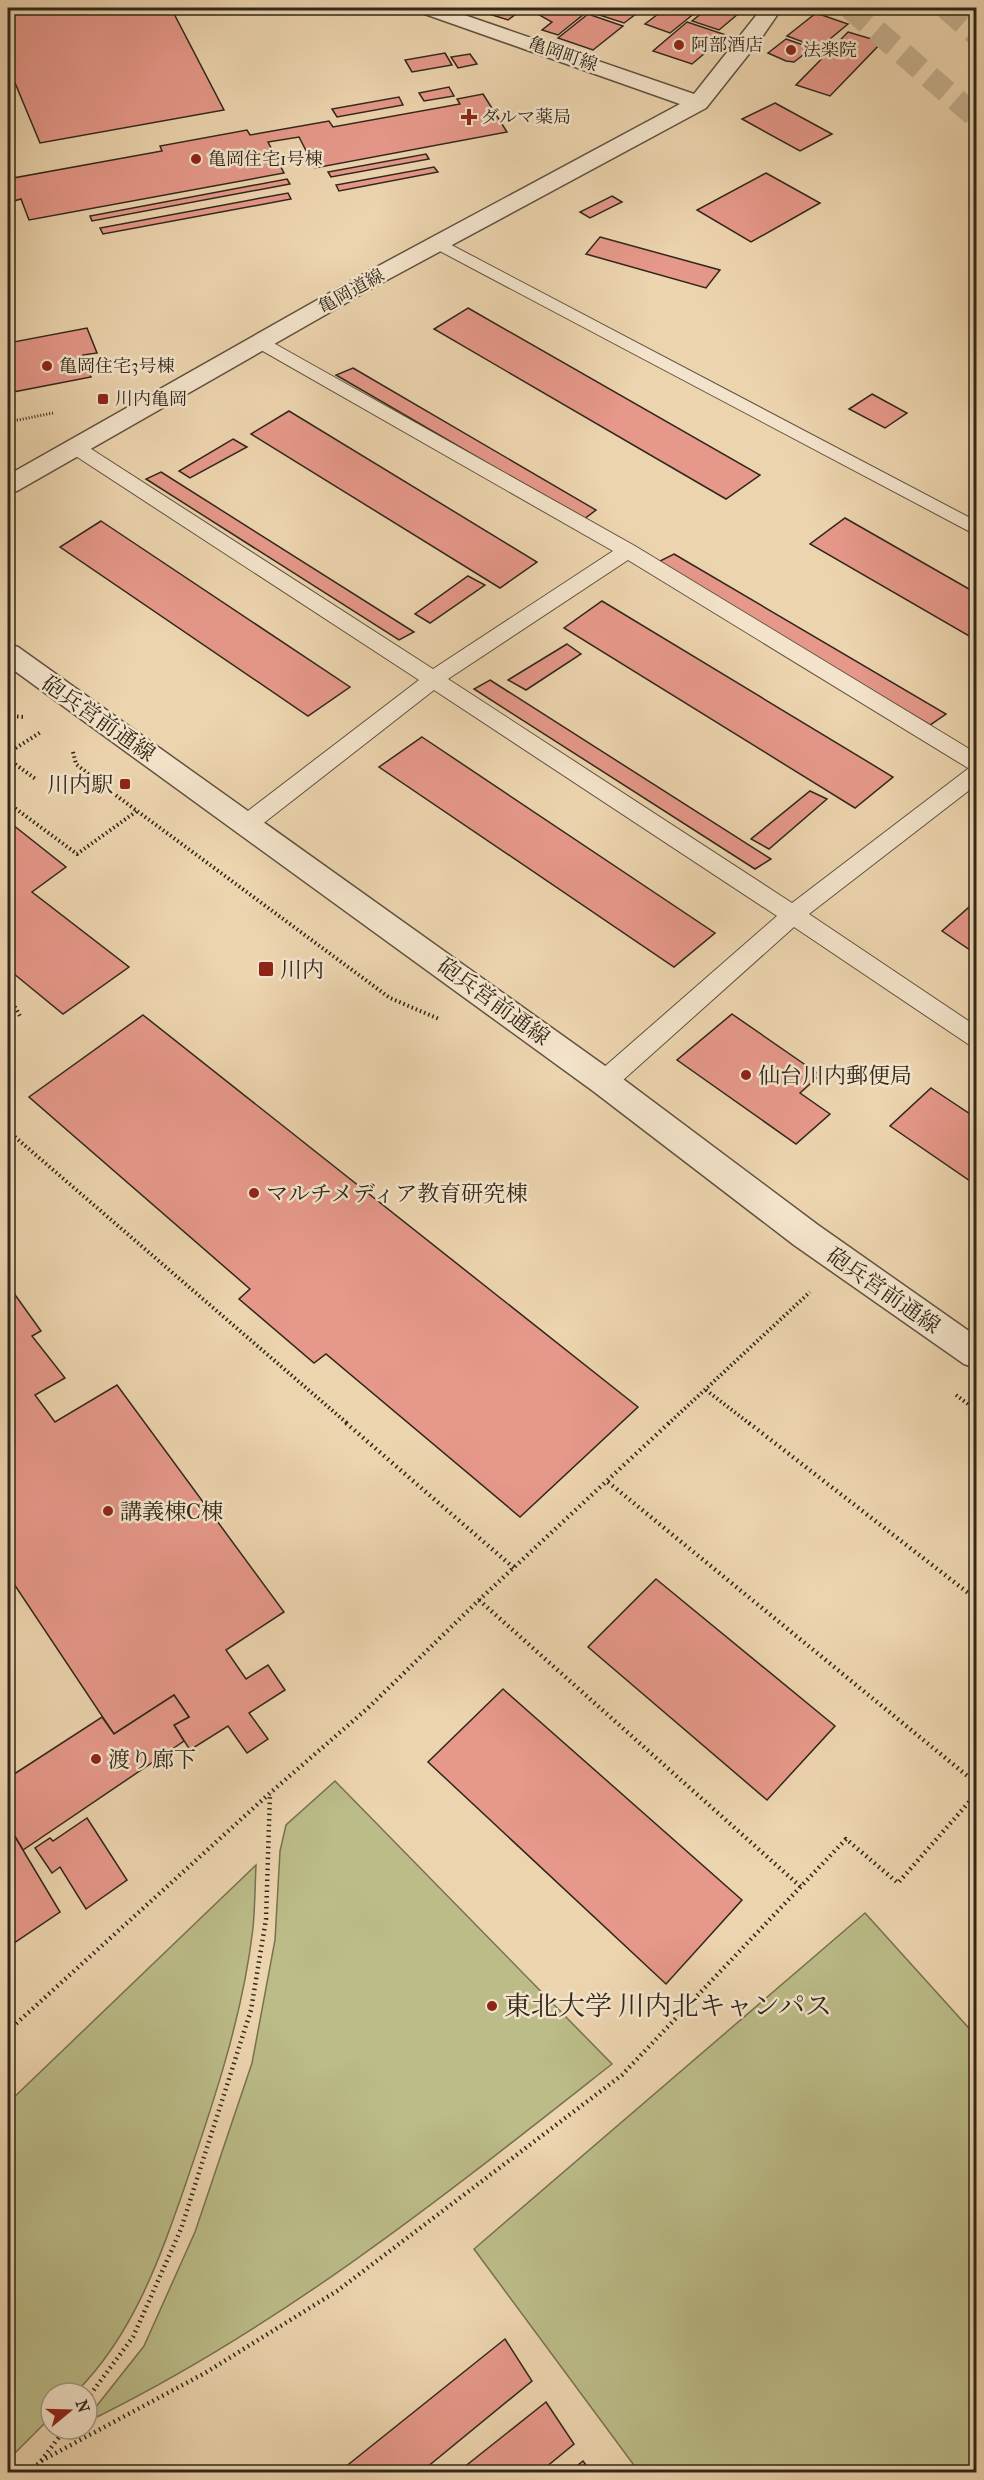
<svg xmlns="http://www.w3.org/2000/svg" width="984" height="2480" font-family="'IM FELL French Canon','Noto Serif JP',serif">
  <rect width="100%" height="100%" fill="#ecd4ae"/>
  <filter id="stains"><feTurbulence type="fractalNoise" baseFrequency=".00333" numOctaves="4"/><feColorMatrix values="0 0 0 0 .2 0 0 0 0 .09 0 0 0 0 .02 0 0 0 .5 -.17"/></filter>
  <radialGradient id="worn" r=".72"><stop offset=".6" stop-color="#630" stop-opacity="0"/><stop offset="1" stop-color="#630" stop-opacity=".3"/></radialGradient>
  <g fill="#bbbc88" stroke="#767251" stroke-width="1.5">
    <path d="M335 1781 612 2064C448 2193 285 2324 97 2417L95 2408 144 2346 195 2232 252 2063 275 1940 280 1851 286 1825Z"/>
    <path d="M256 1865C255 1886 255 1907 253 1928 243 2015 214 2101 186 2183 160 2258 133 2336 75 2393H51V2417L8 2460V2103Z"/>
    <path d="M865 1913 976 2036V2472H639L474 2249Z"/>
  </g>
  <g fill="#e6988a" stroke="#30271a" stroke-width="1.5">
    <path d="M8 8H171L224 110 40 143 8 66Z"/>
    <path d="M498 8H524L508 20 489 14Z"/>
    <path d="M536 8H564L584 14 558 35 542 30 552 22 532 11Z"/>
    <path d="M596 8H644L624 23 590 12Z"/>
    <path d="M666 8H701L670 33 645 24Z"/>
    <path d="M708 8H745L719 30 692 21Z"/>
    <path d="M816 13 848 24 819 48 787 36Z"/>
    <path d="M588 14 623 26 593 50 558 38Z"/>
    <path d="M687 22 726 35 692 64 653 51Z"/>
    <path d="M848 32 882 42 830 96 796 85Z"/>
    <path d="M786 39 812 48 794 62 786 61 768 53Z"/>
    <path d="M445 53 452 65 412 72 405 60Z"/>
    <path d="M470 54 477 64 458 68 451 57Z"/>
    <path d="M449 87 454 96 424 101 419 93Z"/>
    <path d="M483 94 507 132 315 168 299 137 268 142 284 173 29 220 21 199 10 202 8 197V179L162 151 160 146 247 130 250 135 329 121 333 127 460 104 457 99Z"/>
    <path d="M399 97 403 105 337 117 332 109Z"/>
    <path d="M775 103 832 134 800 151 742 119Z"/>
    <path d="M426 154 429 159 331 177 328 172Z"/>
    <path d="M434 167 438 172 339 191 336 185Z"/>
    <path d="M766 173 820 203 751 242 697 210Z"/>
    <path d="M287 179 290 184 92 221 90 216Z"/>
    <path d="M288 193 291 199 103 234 100 228Z"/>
    <path d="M612 196 622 202 590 218 580 212Z"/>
    <path d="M600 237 720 270 706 288 586 254Z"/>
    <path d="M468 308 760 475 726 499 434 329Z"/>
    <path d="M87 328 97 353 83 355 91 377 8 393V343Z"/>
    <path d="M353 368 596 510 584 519 336 375Z"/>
    <path d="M872 394 907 413 885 428 849 409Z"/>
    <path d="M289 411 537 562 500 588 251 434Z"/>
    <path d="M233 439 247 447 190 478 179 471Z"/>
    <path d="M161 472 414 632 399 640 146 479Z"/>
    <path d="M845 518 976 593V640L810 544Z"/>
    <path d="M101 521 350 687 308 716 60 547Z"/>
    <path d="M674 554 946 714 930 725 658 562Z"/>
    <path d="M468 576 485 585 430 623 415 614Z"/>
    <path d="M602 601 893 777 855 808 564 628Z"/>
    <path d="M567 644 581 654 526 690 508 680Z"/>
    <path d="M490 680 771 859 755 869 474 689Z"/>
    <path d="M422 737 715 933 674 967 379 767Z"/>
    <path d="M810 791 827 799 769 849 751 839Z"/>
    <path d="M8 821 66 867 32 892 129 967 63 1014 8 969Z"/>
    <path d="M976 901V954L942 931Z"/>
    <path d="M732 1014 820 1075 800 1093 830 1114 796 1144 677 1060Z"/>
    <path d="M143 1015 638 1407 520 1517 326 1354 314 1363 239 1299 250 1289 29 1097Z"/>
    <path d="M931 1088 976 1118V1185L890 1126Z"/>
    <path d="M8 1285 41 1331 32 1336 65 1378 35 1395 55 1422 117 1385 284 1612 226 1650 246 1679 268 1665 285 1690 249 1713 268 1739 247 1753 228 1726 190 1750 174 1725 189 1717 174 1695 114 1734 8 1575V1446L15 1442 8 1432Z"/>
    <path d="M656 1579 835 1726 767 1800 588 1647Z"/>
    <path d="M503 1689 742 1900 666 1984 428 1762Z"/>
    <path d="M174 1695 189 1717 174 1725 184 1741 23 1850 8 1825V1778L102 1717 114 1734Z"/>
    <path d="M87 1818 127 1880 86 1909 60 1867 52 1873 35 1848 50 1838 53 1841Z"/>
    <path d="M8 1825 60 1912 8 1947Z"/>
    <path d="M505 2339 532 2381 421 2472H339Z"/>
    <path d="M546 2402 574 2444 540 2472H458Z"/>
    <path d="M583 2461 591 2472H569Z"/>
  </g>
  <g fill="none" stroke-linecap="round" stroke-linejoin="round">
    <g stroke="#c6b190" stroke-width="23" stroke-dasharray="23 12" stroke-linecap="butt">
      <path d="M850 8 976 117"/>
      <path d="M946 8 976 34"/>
    </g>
    <defs>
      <g id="service">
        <path d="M440 239 976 521V535L434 248 431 244Z"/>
        <path d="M261 336 635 546 976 753V785L809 914 976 1026V1047L968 1044 794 927 613 1089 604 1091 595 1089 592 1082 595 1075 777 916 434 690 256 829 248 831 240 829 237 823 240 817 419 680 68 451 65 447 68 443H82L433 669 613 551 254 346 252 342ZM628 560 968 768H969L792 903 448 679Z"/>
      </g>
      <g id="tertiary">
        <path d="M416 8H444L694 94 762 8H782L760 40 706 108 374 287 17 491 8 493V475L358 277 680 104 419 12Z"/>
        <path d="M8 644 18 647 615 1073 818 1225 976 1336V1368L964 1364 794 1245 593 1091 8 666Z"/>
      </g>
    </defs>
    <use href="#service" stroke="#5f523f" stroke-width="2"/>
    <use href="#tertiary" stroke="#5f523f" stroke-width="3"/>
    <path stroke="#30271a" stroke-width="3" stroke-dasharray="1 2" stroke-linecap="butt" d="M8 422 53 413"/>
    <g stroke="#30271a" stroke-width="4" stroke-dasharray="1.5 3" stroke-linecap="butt">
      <path d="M8 716 25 717"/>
      <path d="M73 752 76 764 102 785 390 998 439 1019"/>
      <path d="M8 753 41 732"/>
      <path d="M8 759 37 780"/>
      <path d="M8 803 77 854 137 811"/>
      <path d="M8 999 14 1005"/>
      <path d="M8 1009 14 1005 21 1018"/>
      <path d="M8 1131 348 1424"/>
      <path d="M706 1390 750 1424"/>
      <path d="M956 1395 976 1410"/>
      <path d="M668 1424 810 1292"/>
    </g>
    <g stroke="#30271a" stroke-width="4.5" stroke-dasharray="1.5 4" stroke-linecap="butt">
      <path d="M346 1423 514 1568"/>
      <path d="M749 1423 976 1599"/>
      <path d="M608 1482 976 1783"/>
      <path d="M479 1600 801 1887"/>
      <path d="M8 2031 270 1793 368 1708 479 1600 669 1423"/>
      <path d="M87 2399 133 2337 181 2229 251 2010 266 1919 270 1793"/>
      <path d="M41 2461 205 2373 337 2291 622 2075 846 1839 898 1883 976 1794"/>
      <path d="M29 2472 41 2461 65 2429"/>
    </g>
    <use href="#service" fill="#f3e3ca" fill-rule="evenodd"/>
    <use href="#tertiary" fill="#f3e3ca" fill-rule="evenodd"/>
  </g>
  <g fill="#8f2418" stroke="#f3e3ca" stroke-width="2">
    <circle cx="679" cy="45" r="6"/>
    <circle cx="791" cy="50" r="6"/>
    <path d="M466 108h6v6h6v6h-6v6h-6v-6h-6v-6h6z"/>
    <circle cx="196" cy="159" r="6"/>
    <circle cx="47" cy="366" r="6"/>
    <rect x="97" y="393" width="12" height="12" rx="3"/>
    <rect x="119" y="778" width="12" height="12" rx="3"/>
    <rect x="258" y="961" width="16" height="16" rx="3"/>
    <circle cx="746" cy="1075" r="6"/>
    <circle cx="254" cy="1193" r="6"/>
    <circle cx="108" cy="1511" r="6"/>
    <circle cx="96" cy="1759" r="6"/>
    <circle cx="492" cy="2006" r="6"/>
  </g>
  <g text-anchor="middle" stroke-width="5" stroke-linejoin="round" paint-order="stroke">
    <g font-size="18" fill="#30271a" stroke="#f3e3ca" text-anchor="start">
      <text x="691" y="51">阿部酒店</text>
      <text x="803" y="56">法楽院</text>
      <text x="481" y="123">ダルマ薬局</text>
      <text x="208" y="165">亀岡住宅1号棟</text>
      <text x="59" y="372">亀岡住宅3号棟</text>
      <text x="115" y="405">川内亀岡</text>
    </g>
    <g font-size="18" fill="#30271a" stroke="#f3e3ca">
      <text transform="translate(563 54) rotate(19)" y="6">亀岡町線</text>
      <text transform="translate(351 291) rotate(-29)" y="6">亀岡道線</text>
    </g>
    <g font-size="22" fill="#30271a" stroke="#f3e3ca">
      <text transform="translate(99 718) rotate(35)" y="8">砲兵営前通線</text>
      <text transform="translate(494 1001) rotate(36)" y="8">砲兵営前通線</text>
      <text transform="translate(884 1290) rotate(35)" y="8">砲兵営前通線</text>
    </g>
    <g font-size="22" fill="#30271a" stroke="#f3e3ca" text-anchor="start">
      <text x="113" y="792" text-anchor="end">川内駅</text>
      <text x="280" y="977">川内</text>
      <text x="758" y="1083">仙台川内郵便局</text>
      <text x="266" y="1201">マルチメディア教育研究棟</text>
      <text x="120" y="1519">講義棟C棟</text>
      <text x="108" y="1767">渡り廊下</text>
    </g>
    <g font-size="27" fill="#30271a" stroke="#f3e3ca" text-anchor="start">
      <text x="504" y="2015">東北大学 川内北キャンパス</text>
    </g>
  </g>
  <rect width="984" height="2480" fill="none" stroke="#ecd4ae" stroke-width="30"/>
  <rect x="9" y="9" width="966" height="2462" fill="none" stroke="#30271a" stroke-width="3"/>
  <rect x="15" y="15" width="954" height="2450" fill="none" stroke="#30271a" stroke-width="1.5"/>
  <g transform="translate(69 2411) rotate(71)"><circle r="28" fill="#f3e3ca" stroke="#a59884" stroke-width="1.5"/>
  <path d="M0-4.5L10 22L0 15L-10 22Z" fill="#8f2418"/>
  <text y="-9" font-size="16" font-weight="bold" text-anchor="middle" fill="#30271a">N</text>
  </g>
  <rect width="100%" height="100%" filter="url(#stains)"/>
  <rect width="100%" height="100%" fill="url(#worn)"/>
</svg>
